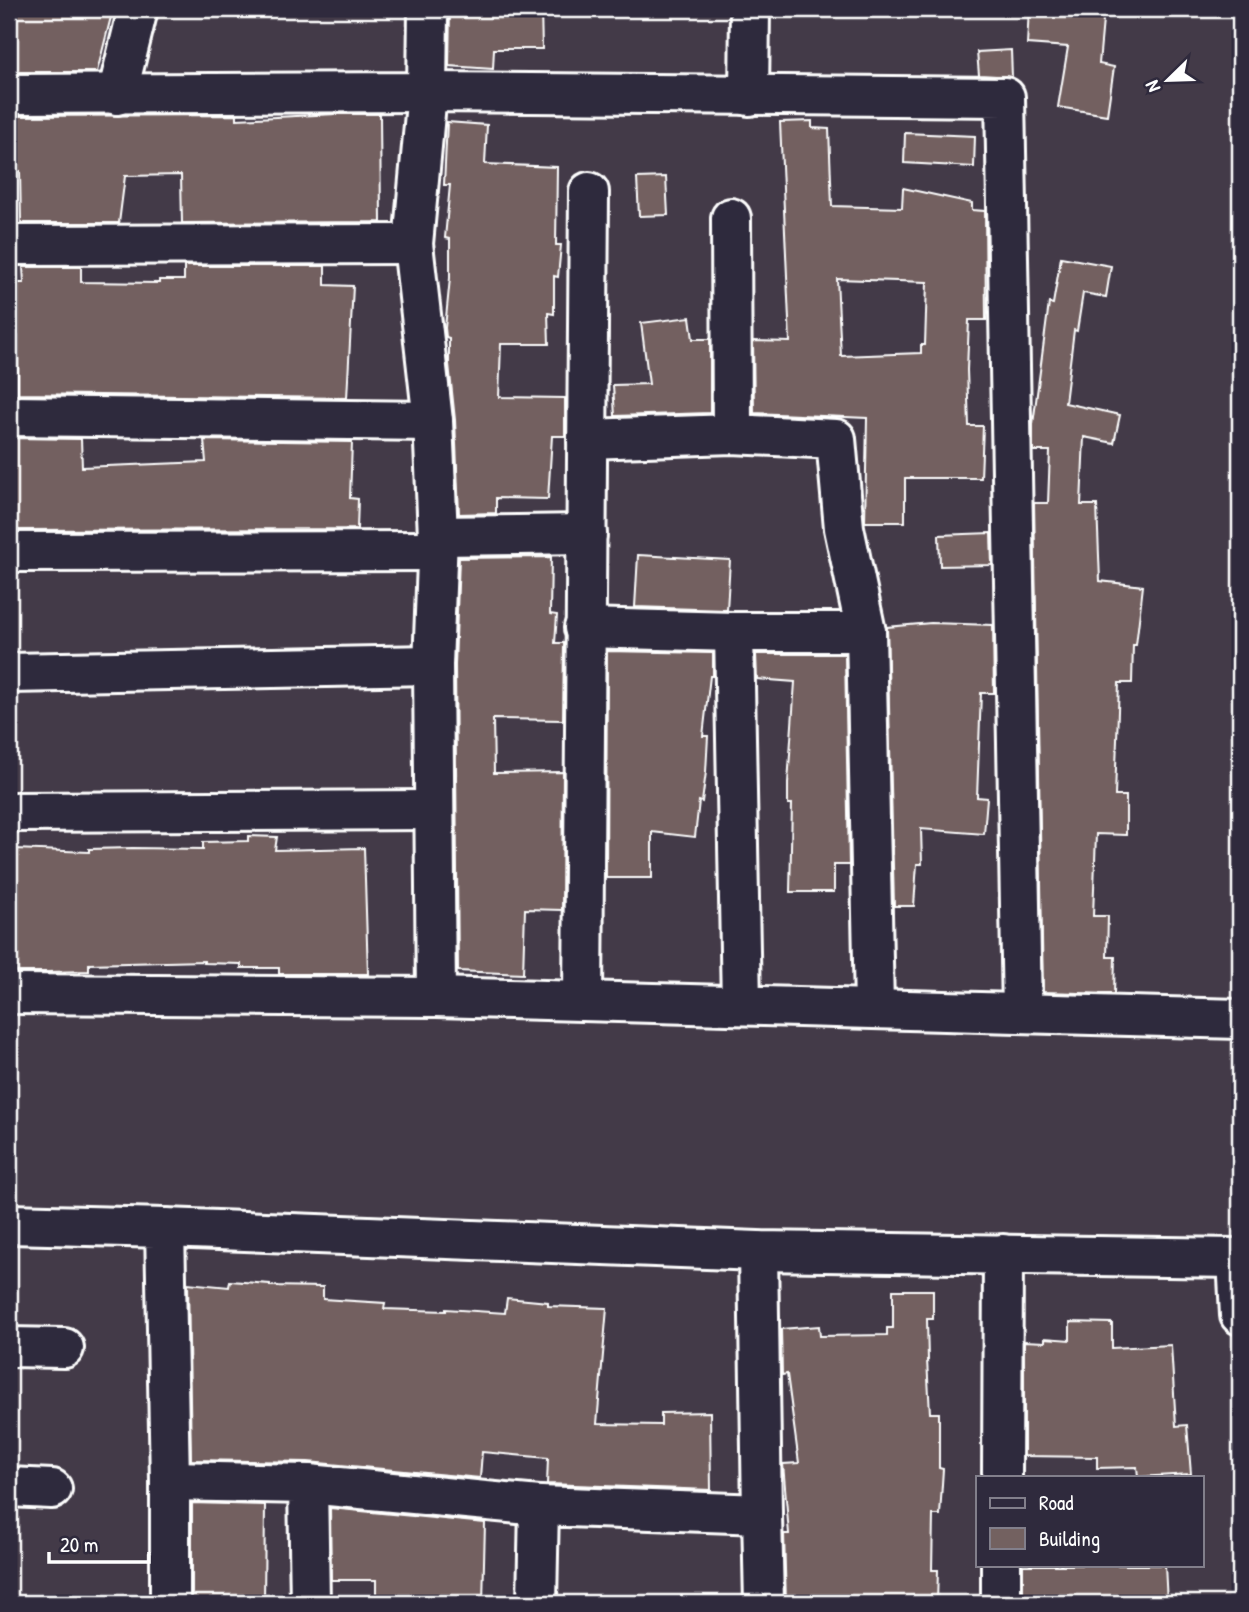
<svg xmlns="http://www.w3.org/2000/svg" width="1249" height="1612" font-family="'Patrick Hand',sans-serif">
  <rect width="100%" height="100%" fill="#433a48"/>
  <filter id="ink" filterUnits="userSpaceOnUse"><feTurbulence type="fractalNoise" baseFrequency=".0143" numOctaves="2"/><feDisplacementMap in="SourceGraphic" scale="14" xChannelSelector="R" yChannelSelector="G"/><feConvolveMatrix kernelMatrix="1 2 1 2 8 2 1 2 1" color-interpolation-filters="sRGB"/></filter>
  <g filter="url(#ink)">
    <g fill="#736160" stroke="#fff" stroke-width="2" fill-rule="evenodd">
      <path d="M13 9H113L97 72H9V28Z"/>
      <path d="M450 9 506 11V9H541L542 49H494L493 69 449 66Z"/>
      <path d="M1029 9H1104L1099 64 1114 67 1107 115 1058 107 1068 47 1027 44Z"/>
      <path d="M1011 50 1012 77 979 75 977 52Z"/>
      <path d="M336 114H380L381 222 182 223 181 175 125 176 119 223H21L20 171H9V116L237 115V119Z"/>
      <path d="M812 121V128L829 129 832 206 902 208 903 188 972 203V210L985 211 986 320H969L967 370 969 426H983L981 478H905V522H865L867 418 754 413 753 341 790 342 780 122ZM837 279 927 282 925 345H921V353L841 356Z"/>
      <path d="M447 122 487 125 485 164 557 167 556 245H561L558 277 554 276V314L548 313 549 344H501L499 397 565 398V436H552L548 499 496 498V513L459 514 455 420 449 364V338L446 337 445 328 450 278V239L445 238 450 185H444Z"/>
      <path d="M905 133 975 136 974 167 904 163Z"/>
      <path d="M666 177 668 215 639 216 637 178Z"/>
      <path d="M1061 257 1111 266 1106 297 1083 293 1077 331 1074 330 1065 403 1120 415 1114 443 1084 437 1081 505H1097L1100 581 1143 586 1136 645H1133L1132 683H1119L1115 796H1126V835L1096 834 1093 916H1108L1107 957H1115L1114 994 1043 992 1034 503H1048L1050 451H1033V424L1049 303 1053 304Z"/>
      <path d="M184 266H325V285L353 286 347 398 18 394V336H9V283H24L23 267H81V282L159 283V280H184Z"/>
      <path d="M690 317 693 339H710V413L615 416 613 385 649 384 641 323Z"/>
      <path d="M13 438 81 439 82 467 206 462 204 440 352 442 350 498 358 499 357 529 12 530Z"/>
      <path d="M991 533 992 565 940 566 939 535Z"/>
      <path d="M638 555 730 560 727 610 635 607Z"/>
      <path d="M551 557 550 614 557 615 555 643H564L563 720 493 719 494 773 563 772 562 910 525 909 523 974 458 971 455 665 459 558Z"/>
      <path d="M931 623 993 625 994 693H981L977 797 987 798 984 834 921 829 922 864H917L914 906H894L887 627Z"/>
      <path d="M607 651 713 653V676H710L703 736H708L706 772 702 802 699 801 695 837 652 832V878H606Z"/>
      <path d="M756 654H845L849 865H834V892H790L792 804H788V783L795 682 757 679Z"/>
      <path d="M248 836 277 837 275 850 364 848 368 974H279V968H241V964L204 963V961L89 964V971L48 972H16V969H9V852H15V849L89 852V849L133 848 203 849V842L248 841Z"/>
      <path d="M230 1281 270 1284V1286L323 1287V1299L385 1303 384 1309 446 1311V1309L505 1313 507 1298 548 1302V1306L607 1308 597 1424 661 1425V1413L710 1412 711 1490 547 1484 548 1458 482 1452 480 1478 308 1462 191 1460 188 1283 229 1287Z"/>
      <path d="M893 1290H933V1319H927L928 1360H927L930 1413H939V1468L943 1469 940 1515H933L932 1570H938L937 1603H786L784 1534H789L783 1464 799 1463 787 1374 782 1375 781 1329 819 1326 820 1336 887 1335V1328H893Z"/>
      <path d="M1070 1322 1112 1323V1348L1171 1345 1176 1426 1187 1425 1191 1474 1138 1477 1137 1467 1097 1468V1457L1024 1456V1341L1045 1342V1338L1070 1340Z"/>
      <path d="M192 1503 265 1505 264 1603H192Z"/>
      <path d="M330 1508 485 1523 483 1603H376V1580H331Z"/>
      <path d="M1023 1565H1165L1167 1603H1023Z"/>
    </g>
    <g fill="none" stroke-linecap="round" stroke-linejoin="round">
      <defs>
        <g id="minor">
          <path d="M9 94 427 92 428 9"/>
          <path d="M117 95 138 9"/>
          <path d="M749 96 750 9"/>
          <path d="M731 218 732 434"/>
          <path d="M9 245 413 244"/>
          <path d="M9 416 433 421"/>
          <path d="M587 439 732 434 836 439 844 528 866 632 874 1007"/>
          <path d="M438 536 587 534"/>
          <path d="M9 552 437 551"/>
          <path d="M584 628 734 632H866"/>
          <path d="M734 632 741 1004"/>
          <path d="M9 673 433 665"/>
          <path d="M9 812 434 810"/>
          <path d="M436 997 433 665 438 536 433 421 413 244 427 92 1005 97 1022 1013"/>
          <path d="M583 1001 589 192"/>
          <path d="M9 1224 165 1228 170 1481V1603"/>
          <path d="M165 1228 758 1251 1237 1258"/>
          <path d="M1240 1258H1237L1240 1315"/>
          <path d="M9 1347 64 1348"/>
          <path d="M1002 1477 1003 1254"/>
          <path d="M170 1481 308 1484 310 1603"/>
          <path d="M308 1484 539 1506"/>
          <path d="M9 1487 52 1489"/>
          <path d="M762 1514 764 1603"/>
          <path d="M537 1603 539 1506 762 1514 758 1251"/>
          <path d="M1001 1603V1565"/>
        </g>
        <path id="tertiary" d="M9 994 436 997 1240 1019"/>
      </defs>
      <use href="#minor" stroke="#fff" stroke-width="44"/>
      <use href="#tertiary" stroke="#fff" stroke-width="44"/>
      <use href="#minor" stroke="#2f2a3d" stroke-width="38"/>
      <use href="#tertiary" stroke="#2f2a3d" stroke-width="38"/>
    </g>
  </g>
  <rect width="1249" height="1612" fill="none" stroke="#2f2a3d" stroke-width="35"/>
  <rect x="18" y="18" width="1214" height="1577" fill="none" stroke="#fff" stroke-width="2.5" filter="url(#ink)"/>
  <rect x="976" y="1476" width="228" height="91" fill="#2f2a3d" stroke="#827f8b" stroke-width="2"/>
  <rect x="990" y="1498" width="35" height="10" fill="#2f2a3d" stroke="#827f8b" stroke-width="2"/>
  <text x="1039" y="1510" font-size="21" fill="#ffffff">Road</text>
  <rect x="990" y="1528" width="35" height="21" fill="#736160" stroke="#827f8b" stroke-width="2"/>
  <text x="1039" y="1546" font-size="21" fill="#ffffff">Building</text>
  <g transform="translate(1168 80) rotate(247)" stroke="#2f2a3d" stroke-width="5" paint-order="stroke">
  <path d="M0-5L12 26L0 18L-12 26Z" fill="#ffffff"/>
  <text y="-10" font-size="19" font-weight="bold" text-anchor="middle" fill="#ffffff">N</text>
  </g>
  <path d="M49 1552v10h100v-10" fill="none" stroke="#ffffff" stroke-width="3.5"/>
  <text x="60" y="1552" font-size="21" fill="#ffffff" stroke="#2f2a3d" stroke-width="5" paint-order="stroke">20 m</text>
</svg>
